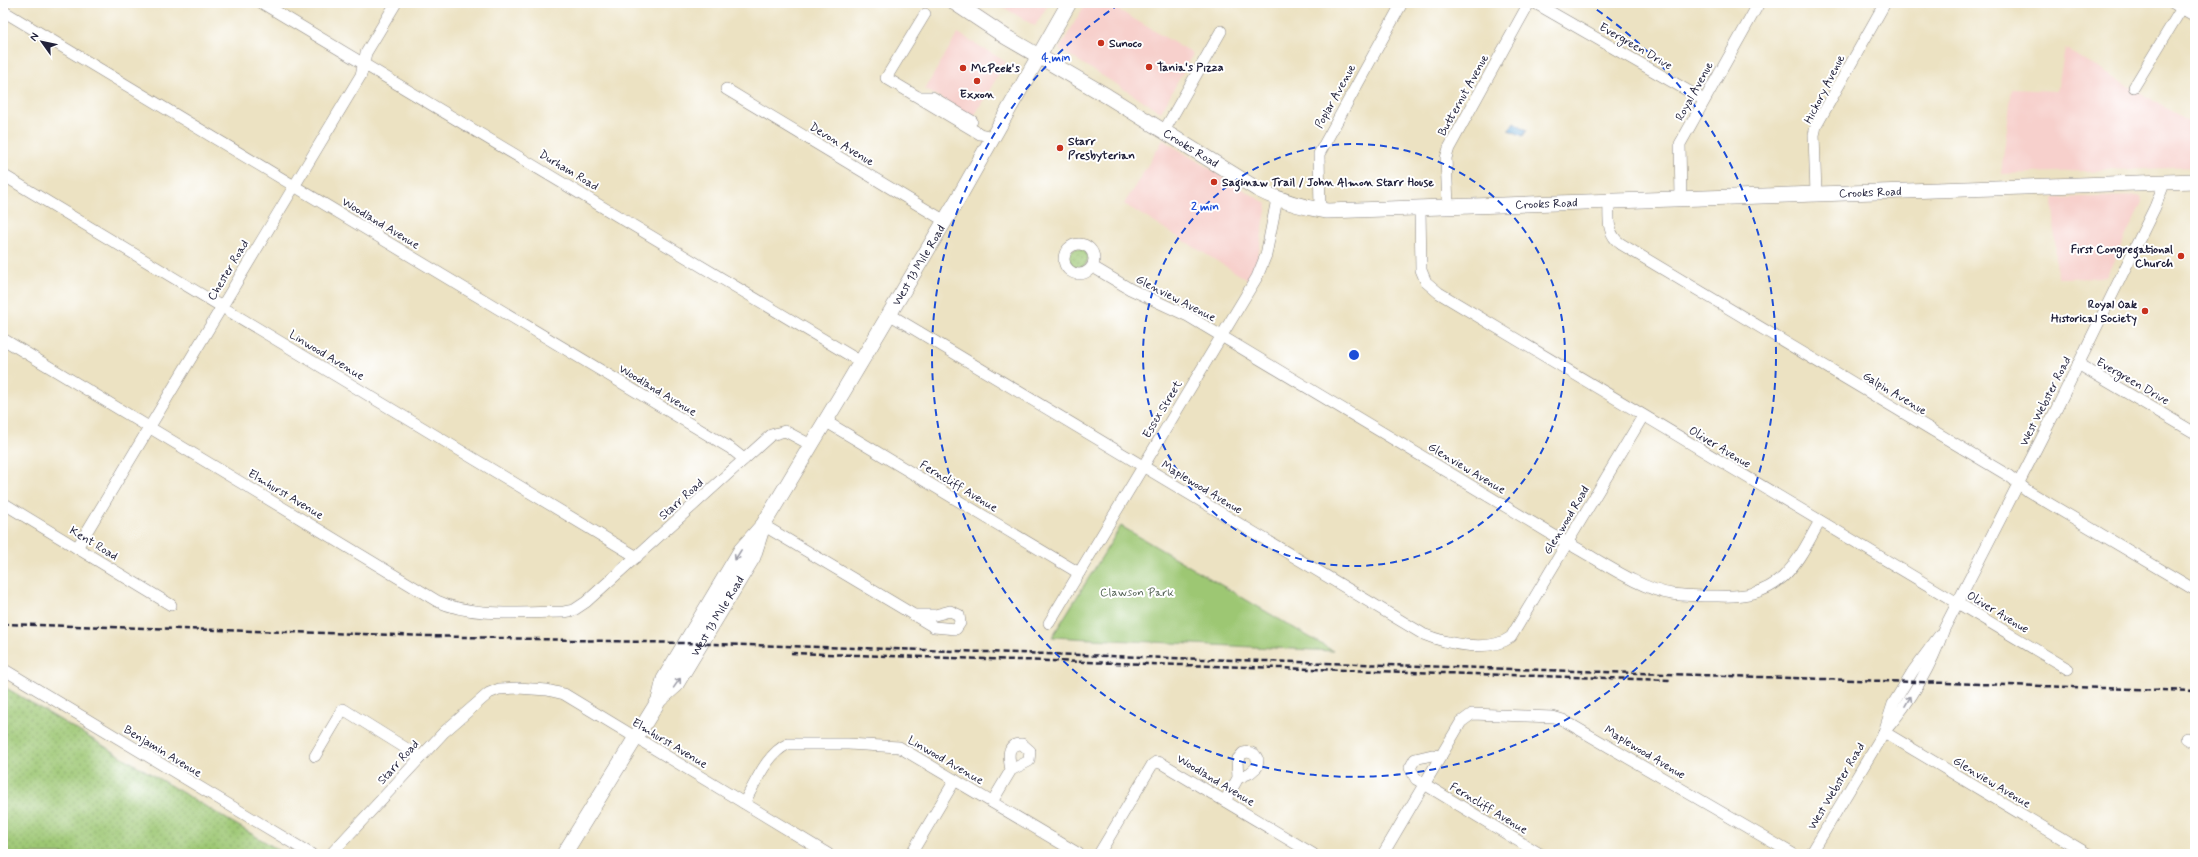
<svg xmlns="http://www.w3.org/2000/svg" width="2198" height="857" font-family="Mynerve,sans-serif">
  <defs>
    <pattern id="grass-dots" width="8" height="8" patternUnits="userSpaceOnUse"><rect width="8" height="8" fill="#9dc773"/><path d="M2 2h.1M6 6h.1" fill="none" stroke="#80a160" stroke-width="1.8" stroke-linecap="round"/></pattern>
  </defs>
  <rect width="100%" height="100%" fill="#fff"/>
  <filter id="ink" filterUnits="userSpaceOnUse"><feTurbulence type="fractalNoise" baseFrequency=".025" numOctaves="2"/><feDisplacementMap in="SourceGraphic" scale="8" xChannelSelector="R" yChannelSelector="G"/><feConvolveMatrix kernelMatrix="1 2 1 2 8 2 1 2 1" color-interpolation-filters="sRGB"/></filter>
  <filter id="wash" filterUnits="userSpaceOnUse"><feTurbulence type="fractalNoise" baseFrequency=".012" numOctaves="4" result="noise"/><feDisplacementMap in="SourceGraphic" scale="16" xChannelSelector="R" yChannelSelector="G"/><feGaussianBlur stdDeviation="0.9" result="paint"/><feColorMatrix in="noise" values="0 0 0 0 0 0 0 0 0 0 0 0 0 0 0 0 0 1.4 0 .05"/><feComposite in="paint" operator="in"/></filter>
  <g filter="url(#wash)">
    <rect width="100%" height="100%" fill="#ece2c2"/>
    <g fill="#f7d0cc">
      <path d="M996 3H1049L1035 26Z"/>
      <path d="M1086 3H1107L1193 54 1161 112 1059 49Z"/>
      <path d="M958 33 1006 62 973 118 925 89Z"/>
      <path d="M2065 49 2195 125V167L2001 174 2012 89 2057 91Z"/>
      <path d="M1163 140 1267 204 1257 263 1248 280 1124 204Z"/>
      <path d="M2141 196 2142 202 2106 277 2057 278 2053 198Z"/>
    </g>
    <g fill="url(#grass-dots)" stroke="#607457">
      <circle cx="1078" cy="258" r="10"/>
      <path d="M3 686 262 840 285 854H3Z"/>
    </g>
    <path fill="#9dc773" stroke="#607457" d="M1121 526 1333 651 1052 637Z"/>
    <path fill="#5da3d2" stroke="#406286" d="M1514 122 1527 130 1523 136 1509 130Z"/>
  </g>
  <g filter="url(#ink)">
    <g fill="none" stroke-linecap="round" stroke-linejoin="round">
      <defs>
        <g id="minor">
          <path d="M262 3 861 362"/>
          <path d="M1535 3 1704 100"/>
          <path d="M2173 3 2195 16"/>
          <path d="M3 11 730 448 744 459"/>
          <path d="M925 14 886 78 980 134 993 137"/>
          <path d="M2134 87 2185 3"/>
          <path d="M726 89 945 221"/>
          <path d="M920 97H932L972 121"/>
          <path d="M1164 131 1221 31"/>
          <path d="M3 175 637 557"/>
          <path d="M1816 194 1814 135 1816 126 1885 3"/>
          <path d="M1681 198 1680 144 1759 3"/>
          <path d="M1609 201C1609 217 1606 234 1621 244L2009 476 2028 491 2195 590"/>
          <path d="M1448 206 1446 158 1449 148 1529 3"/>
          <path d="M1420 208 1421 270 1426 282 1439 293 2068 669"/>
          <path d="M1320 210 1319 154 1402 3"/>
          <circle cx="1079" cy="259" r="15"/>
          <path d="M1093 267 1130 289 1188 316 1558 538C1591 554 1637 589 1672 594 1687 596 1703 596 1718 596 1743 597 1764 594 1783 577 1799 562 1809 540 1820 521"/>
          <path d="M889 314 1423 634C1447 644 1489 653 1511 637L1643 416"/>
          <path d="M3 339 437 601C473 618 525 612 564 612L574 610 586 602 771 435 785 431 811 445"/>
          <path d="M2078 364 2195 433"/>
          <path d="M825 421 1079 573"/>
          <path d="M3 503 171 605"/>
          <path d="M763 525 934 627 956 629 960 623 959 615 950 611 935 615H917"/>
          <path d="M77 548 361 75 366 53 396 3"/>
          <path d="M1049 623 1257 277 1266 255 1277 199"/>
          <path d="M3 669 311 854"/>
          <path d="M1884 732C1910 702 1931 667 1944 629L2056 410 2155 207 2162 189V182"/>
          <path d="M1884 732 2088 854"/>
          <path d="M2187 738 2195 743"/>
          <path d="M315 756 343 709 420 757"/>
          <path d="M1441 756 1432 755 1415 759 1410 768 1416 779 1540 854"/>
          <path d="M1225 801 1238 778 1250 773 1257 767 1258 760C1255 753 1250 751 1243 753L1237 760 1238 778"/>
          <path d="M992 802 1011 770 1029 761 1030 751 1022 744C1005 743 1009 759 1011 770"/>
          <path d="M744 803C755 784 767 753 788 744H848L899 747 1079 854"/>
          <path d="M331 854 444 732 489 693 499 689 518 688 547 690 564 694 828 854"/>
          <path d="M911 854 955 780"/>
          <path d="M1099 854 1152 765 1156 762 1161 763 1313 854"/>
          <path d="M1383 854 1461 722 1472 714 1553 717 1563 720 1793 854"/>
          <path d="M1811 854 1884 732 1893 704 1913 671 1939 636"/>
        </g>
        <g id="major">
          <path id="s1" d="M955 3 1006 37 1107 96 1257 189C1280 201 1301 207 1327 211L2195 181"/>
          <path id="s2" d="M659 700 664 679 741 550 763 525 846 387 959 197 1069 3"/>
          <path id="s3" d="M564 854 659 700 675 686 753 557 761 532"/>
        </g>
      </defs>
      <use href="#minor" stroke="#87827e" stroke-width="12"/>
      <use href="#major" stroke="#87827e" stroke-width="16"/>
      <use href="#minor" stroke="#fff" stroke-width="11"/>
      <use href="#major" stroke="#fff" stroke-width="15"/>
      <g stroke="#22223b" stroke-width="2.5" stroke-dasharray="6 3" stroke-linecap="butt">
        <path d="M3 624 893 649 2195 691"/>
        <path d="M791 653 1670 680"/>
      </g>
    </g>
    <defs><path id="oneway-shaft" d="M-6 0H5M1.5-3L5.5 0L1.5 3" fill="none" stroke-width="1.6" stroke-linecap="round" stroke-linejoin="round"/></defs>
    <g stroke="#9c9ca7">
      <use href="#oneway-shaft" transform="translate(738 555) rotate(122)"/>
      <use href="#oneway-shaft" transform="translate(677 683) rotate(-55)"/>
      <use href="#oneway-shaft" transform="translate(1908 701) rotate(-60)"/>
    </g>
  </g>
  <g fill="none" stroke="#1d4ed8" stroke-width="2" stroke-dasharray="7 5">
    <circle cx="1354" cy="355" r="211"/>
    <path d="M1587 3A422 422 0 1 1 1121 3"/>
  </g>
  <g fill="#c8321e" stroke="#fff" stroke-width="1.5">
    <circle cx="1101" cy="43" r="4"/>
    <circle cx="1149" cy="67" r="4"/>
    <circle cx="963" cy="68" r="4"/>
    <circle cx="977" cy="81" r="4"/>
    <circle cx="1060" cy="148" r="4"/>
    <circle cx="1214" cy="182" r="4"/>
    <circle cx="2181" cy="256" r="4"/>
    <circle cx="2145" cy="311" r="4"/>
  </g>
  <g text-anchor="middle" stroke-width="4" stroke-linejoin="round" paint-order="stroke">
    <g font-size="12" font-weight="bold" fill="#22223b" stroke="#fff" text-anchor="start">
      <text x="1109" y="47">Sunoco</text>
      <text x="1157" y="71">Tania's Pizza</text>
      <text x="971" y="72">McPeek's</text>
      <text x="977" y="98" text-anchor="middle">Exxon</text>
      <text x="1068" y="145">Starr<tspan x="1068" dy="14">Presbyterian</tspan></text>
      <text x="1222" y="186">Saginaw Trail / John Almon Starr House</text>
      <text x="2173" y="253" text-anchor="end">First Congregational<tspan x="2173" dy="14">Church</tspan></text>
      <text x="2137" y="308" text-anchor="end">Royal Oak<tspan x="2137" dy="14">Historical Society</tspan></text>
    </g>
    <g font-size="12" fill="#22223b" stroke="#fff">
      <text transform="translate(1636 46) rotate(30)" y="4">Evergreen Drive</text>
      <text transform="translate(1824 89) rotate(-63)" y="4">Hickory Avenue</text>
      <text transform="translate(1694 91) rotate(-61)" y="4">Royal Avenue</text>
      <text transform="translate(1463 95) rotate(-61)" y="4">Butternut Avenue</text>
      <text transform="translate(1335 96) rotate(-61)" y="4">Poplar Avenue</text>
      <text transform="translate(842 144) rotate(31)" y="4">Devon Avenue</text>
      <text dy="4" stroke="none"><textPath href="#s1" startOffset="277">Crooks Road</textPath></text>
      <text transform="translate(569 170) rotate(31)" y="4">Durham Road</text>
      <text dy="4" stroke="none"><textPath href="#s1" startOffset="972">Crooks Road</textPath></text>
      <text dy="4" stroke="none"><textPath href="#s1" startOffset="648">Crooks Road</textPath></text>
      <text transform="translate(381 223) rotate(31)" y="4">Woodland Avenue</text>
      <text dy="4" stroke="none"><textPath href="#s2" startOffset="508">West 13 Mile Road</textPath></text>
      <text transform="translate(228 270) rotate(-59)" y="4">Chester Road</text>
      <text transform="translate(1176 298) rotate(27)" y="4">Glenview Avenue</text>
      <text transform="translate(327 355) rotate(31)" y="4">Linwood Avenue</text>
      <text transform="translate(2133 381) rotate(30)" y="4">Evergreen Drive</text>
      <text transform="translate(658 390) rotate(31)" y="4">Woodland Avenue</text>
      <text transform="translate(1895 393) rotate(31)" y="4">Galpin Avenue</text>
      <text transform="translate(2045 401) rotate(-63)" y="4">West Webster Road</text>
      <text transform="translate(1162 409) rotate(-59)" y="4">Essex Street</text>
      <text transform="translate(1720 447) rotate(31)" y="4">Oliver Avenue</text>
      <text transform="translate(1467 468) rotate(31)" y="4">Glenview Avenue</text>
      <text transform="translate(959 486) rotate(31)" y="4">Ferncliff Avenue</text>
      <text transform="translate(1202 487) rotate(31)" y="4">Maplewood Avenue</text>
      <text transform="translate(286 494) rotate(31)" y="4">Elmhurst Avenue</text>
      <text transform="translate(681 499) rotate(-42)" y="4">Starr Road</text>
      <text transform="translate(1566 520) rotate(-59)" y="4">Glenwood Road</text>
      <text transform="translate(94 543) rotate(31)" y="4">Kent Road</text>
      <text transform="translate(1998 612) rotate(31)" y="4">Oliver Avenue</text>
      <text dy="4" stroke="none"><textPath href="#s3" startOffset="284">West 13 Mile Road</textPath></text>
      <text transform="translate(670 743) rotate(31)" y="4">Elmhurst Avenue</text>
      <text transform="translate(163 751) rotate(31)" y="4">Benjamin Avenue</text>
      <text transform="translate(1645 752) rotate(31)" y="4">Maplewood Avenue</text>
      <text transform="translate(946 760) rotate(30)" y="4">Linwood Avenue</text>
      <text transform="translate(398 762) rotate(-48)" y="4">Starr Road</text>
      <text transform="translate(1216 780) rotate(31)" y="4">Woodland Avenue</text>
      <text transform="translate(1992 782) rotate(31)" y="4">Glenview Avenue</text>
      <text transform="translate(1836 786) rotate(-59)" y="4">West Webster Road</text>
      <text transform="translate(1489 808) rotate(31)" y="4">Ferncliff Avenue</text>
    </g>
    <g font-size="12" fill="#4d5c4f" stroke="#fff">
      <text x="1137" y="596">Clawson Park</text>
    </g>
  </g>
  <circle cx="1354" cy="355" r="6" fill="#1d4ed8" stroke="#fff" stroke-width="2"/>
  <g font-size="12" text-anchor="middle" font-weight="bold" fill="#1d4ed8" stroke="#fff" stroke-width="4" stroke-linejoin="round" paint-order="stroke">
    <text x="1056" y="61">4 min</text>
    <text x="1205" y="210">2 min</text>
  </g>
  <rect width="2198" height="857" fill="none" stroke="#fff" stroke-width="16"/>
  <g transform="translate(42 42) rotate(303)" stroke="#ffffff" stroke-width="3" paint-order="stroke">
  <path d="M0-3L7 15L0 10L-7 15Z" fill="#22223b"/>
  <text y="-6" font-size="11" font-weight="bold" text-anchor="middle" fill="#22223b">N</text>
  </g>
</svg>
